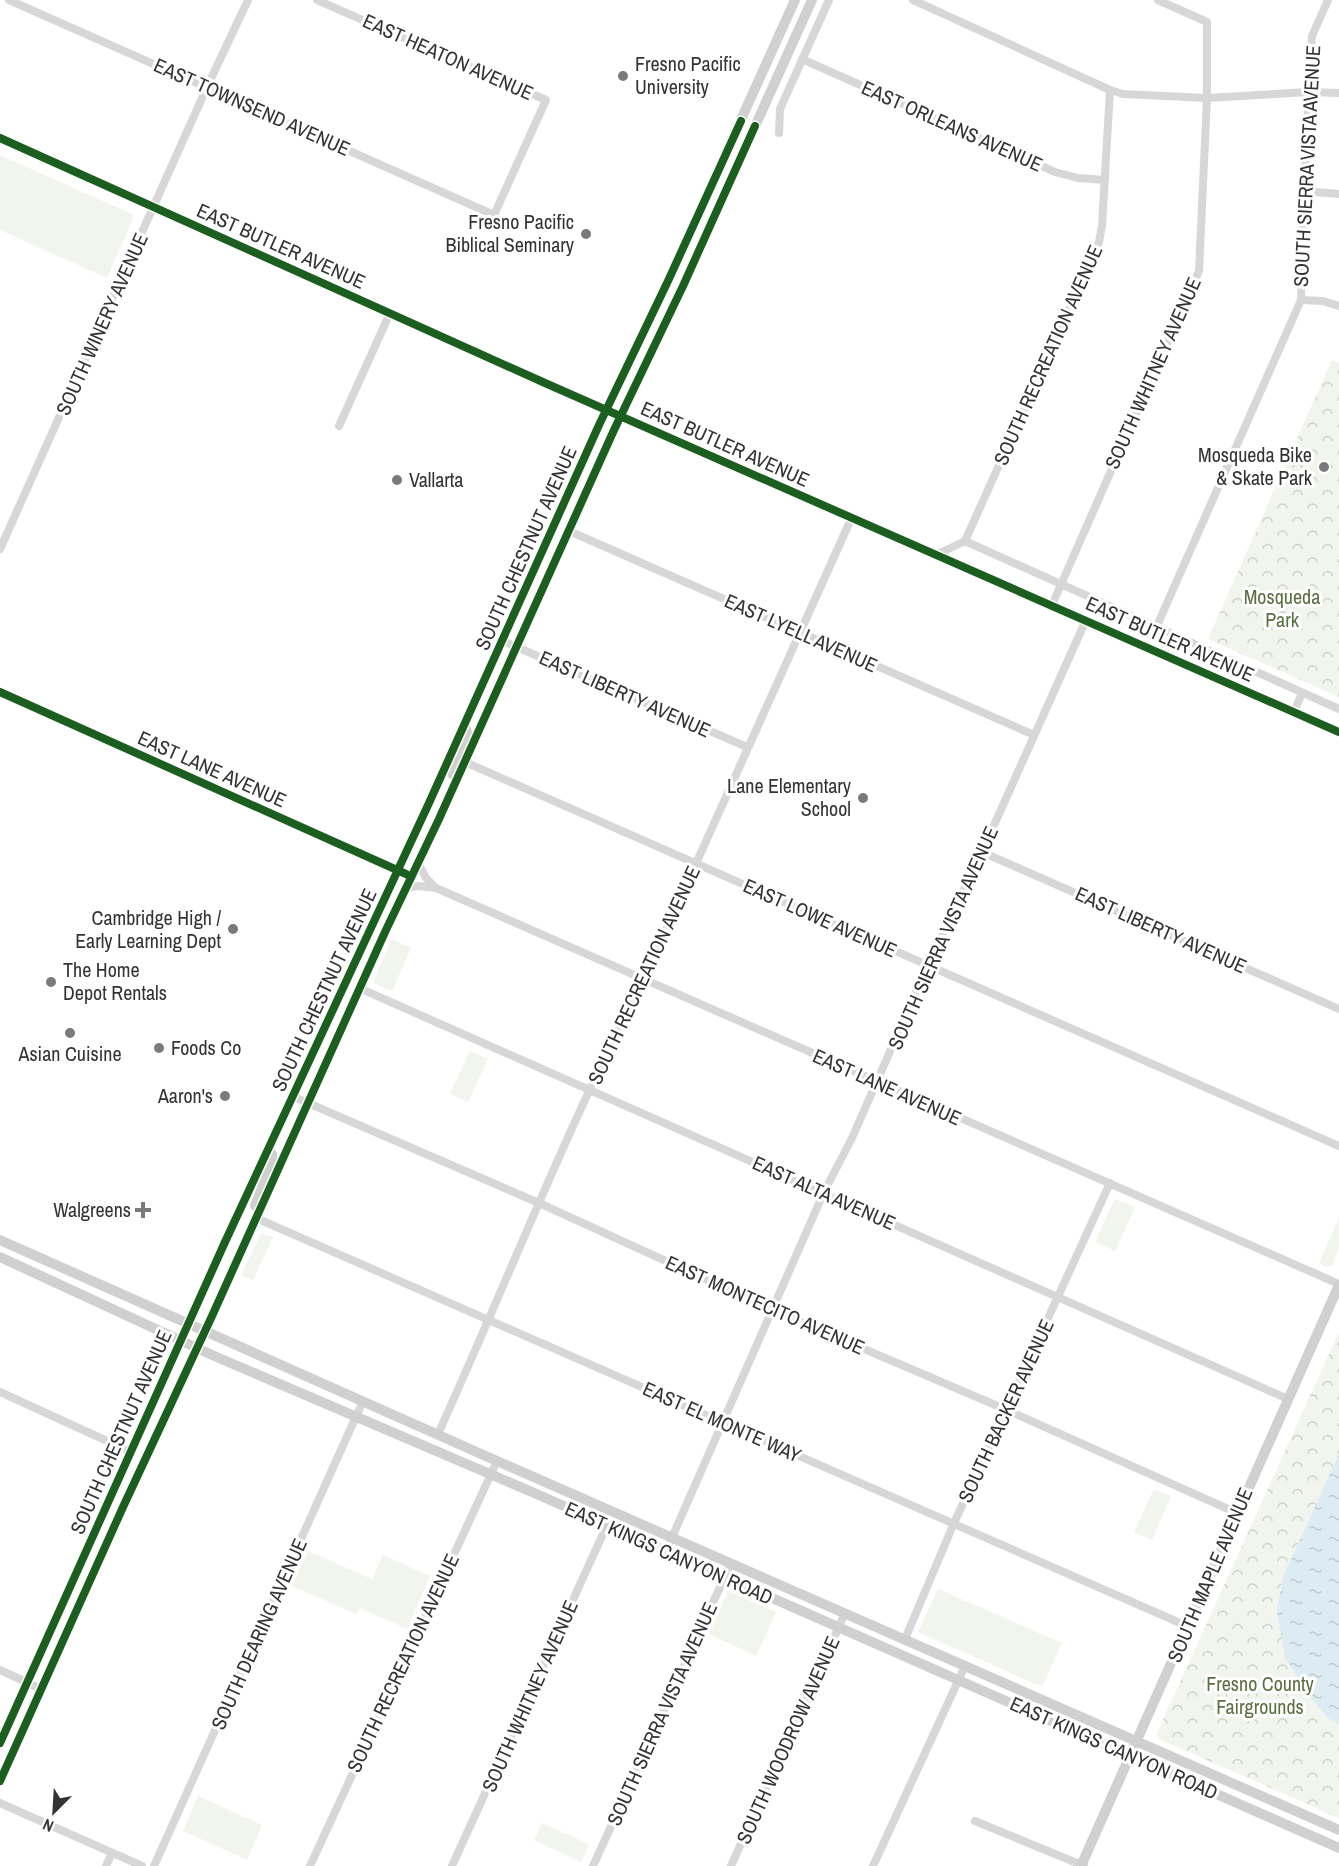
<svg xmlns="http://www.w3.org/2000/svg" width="1339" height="1866" font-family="'Archivo Narrow',sans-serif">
  <defs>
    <pattern id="park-crowns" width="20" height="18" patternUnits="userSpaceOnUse" patternTransform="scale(1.5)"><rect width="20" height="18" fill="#f1f5ed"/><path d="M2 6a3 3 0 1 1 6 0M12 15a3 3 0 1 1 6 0" fill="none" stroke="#cfd2cc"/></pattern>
    <pattern id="water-ripples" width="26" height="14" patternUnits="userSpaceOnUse" patternTransform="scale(1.5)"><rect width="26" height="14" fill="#ddebf3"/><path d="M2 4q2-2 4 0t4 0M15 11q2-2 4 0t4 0" fill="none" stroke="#becad1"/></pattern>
  </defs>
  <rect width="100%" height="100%" fill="#fff"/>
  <g fill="#f1f5ed">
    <path d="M0 155 132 214 133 218 107 278 0 230Z"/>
    <path d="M392 939 411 948 392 991 375 984 374 980Z"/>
    <path d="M470 1051 488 1059 468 1102 450 1094Z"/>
    <path d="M1115 1199 1135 1207 1115 1251 1095 1242Z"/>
    <path d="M1339 1218V1249L1332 1265 1327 1267 1319 1263Z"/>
    <path d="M261 1233 273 1237 253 1280 241 1275Z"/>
    <path d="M1154 1489 1171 1496 1152 1540 1134 1532Z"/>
    <path d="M308 1551 372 1579 383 1555 430 1576 407 1629 360 1608 356 1614 292 1586Z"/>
    <path d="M938 1589 1062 1643 1042 1687 918 1632Z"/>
    <path d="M728 1591 776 1612 756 1656 709 1634Z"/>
    <path d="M198 1796 262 1825 247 1860 183 1831Z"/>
    <path d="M542 1823 589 1844 581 1862 534 1840Z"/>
  </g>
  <g fill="url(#park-crowns)">
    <path d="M1332 360 1339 363V697L1208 639Z"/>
    <path d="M1339 1332V1818L1159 1739 1157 1733Z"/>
  </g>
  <path fill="url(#water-ripples)" d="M1339 1454V1724L1329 1719 1310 1697 1285 1658 1277 1611 1283 1577Z"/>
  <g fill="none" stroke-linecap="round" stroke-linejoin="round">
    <g stroke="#d7d7d7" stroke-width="8">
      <path d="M9 0 494 215 546 100 317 0"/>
      <path d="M913 0 1110 90 1123 94 1207 98 1308 92 1339 93"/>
      <path d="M802 59 1055 172 1078 178 1105 180"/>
      <path d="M779 133 780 109 829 0"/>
      <path d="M1304 191 1339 194"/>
      <path d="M1301 300 1323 301 1339 306"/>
      <path d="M339 426 390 313"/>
      <path d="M569 531 1034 735"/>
      <path d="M965 541 1099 242 1102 226 1110 90"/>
      <path d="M965 541 1339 709"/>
      <path d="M0 549 207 87 248 0"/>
      <path d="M936 555 965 541"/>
      <path d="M1052 605 1199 271 1207 98V22L1158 0"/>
      <path d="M1156 628 1301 300 1304 191 1312 36 1328 0"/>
      <path d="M503 641 747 747"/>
      <path d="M1294 712 1302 693"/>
      <path d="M465 762 1339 1146"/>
      <path d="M982 852 1339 1009"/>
      <path d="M418 863 426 878 436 888"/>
      <path d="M406 888 418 886 436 888 1339 1284"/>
      <path d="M359 988 1288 1399"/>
      <path d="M294 1097 539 1203 773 1310 1007 1410 1237 1513"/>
      <path d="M256 1218 1187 1626"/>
      <path d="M0 1392 129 1451"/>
      <path d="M438 1434C507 1282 567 1127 644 979L852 517"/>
      <path d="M666 1551 824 1192 852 1138 928 965 982 852 1086 620"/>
      <path d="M905 1639 954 1523 1110 1183"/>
      <path d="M0 1670 41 1689"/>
      <path d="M0 1803 142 1866"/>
      <path d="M975 1821 1084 1866"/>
      <path d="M106 1866 112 1853"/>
      <path d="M154 1866 363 1401"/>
      <path d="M310 1866 497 1461"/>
      <path d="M452 1866 607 1525"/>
      <path d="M593 1866 731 1563"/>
      <path d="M731 1866 845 1613"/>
      <path d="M873 1866 965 1666"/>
    </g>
    <g stroke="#d0d0d0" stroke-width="10">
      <path d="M0 138 545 383 1339 732"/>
      <path d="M0 692 403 873"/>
      <path d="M452 774C458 761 474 738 464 726"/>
      <path d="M255 1206 272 1162V1154L269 1149"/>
      <path d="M0 1240 497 1461 1339 1830"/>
      <path d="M0 1257 212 1355 532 1492 1339 1848"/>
      <path d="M0 1743 225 1242 429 803 599 425 668 281 795 0"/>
      <path d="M0 1781 123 1507 212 1316 385 932 439 819 614 430 683 286 812 0"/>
      <path d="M1081 1866 1339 1285"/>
    </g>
    <defs>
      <g id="cycleway">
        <path d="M0 138 545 383 1339 732"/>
        <path d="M0 692 406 874"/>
        <path d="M0 1743 225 1242 429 803 599 425 668 281 741 121"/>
        <path d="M0 1781 123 1507 212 1316 385 932 439 819 614 430 683 286 755 126"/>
      </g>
    </defs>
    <use href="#cycleway" stroke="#fff" stroke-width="11"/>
    <use href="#cycleway" stroke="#1b5e20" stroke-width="8"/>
  </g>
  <g fill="#7a7a7a" stroke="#fff" stroke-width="2">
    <circle cx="623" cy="76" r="6"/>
    <circle cx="586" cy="234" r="6"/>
    <circle cx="1324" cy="467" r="6"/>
    <circle cx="397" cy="480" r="6"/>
    <circle cx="863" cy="798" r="6"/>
    <circle cx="233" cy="929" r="6"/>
    <circle cx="51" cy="982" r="6"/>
    <circle cx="70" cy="1033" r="6"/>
    <circle cx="159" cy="1048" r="6"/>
    <circle cx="225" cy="1096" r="6"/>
    <path d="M140 1201h6v6h6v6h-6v6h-6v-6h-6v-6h6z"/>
  </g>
  <g text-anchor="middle" stroke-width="6" stroke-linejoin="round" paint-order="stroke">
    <g font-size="20" fill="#333" stroke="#fff">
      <text transform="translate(448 57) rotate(24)" y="7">EAST HEATON AVENUE</text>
      <text transform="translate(252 107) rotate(24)" y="7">EAST TOWNSEND AVENUE</text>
      <text transform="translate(952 126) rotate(24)" y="7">EAST ORLEANS AVENUE</text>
      <text transform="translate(1307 166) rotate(-87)" y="7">SOUTH SIERRA VISTA AVENUE</text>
      <text transform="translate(281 246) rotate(24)" y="7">EAST BUTLER AVENUE</text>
      <text transform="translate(102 324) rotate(-66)" y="7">SOUTH WINERY AVENUE</text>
      <text transform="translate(1048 355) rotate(-66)" y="7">SOUTH RECREATION AVENUE</text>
      <text transform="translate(1153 373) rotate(-66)" y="7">SOUTH WHITNEY AVENUE</text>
      <text transform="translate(725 444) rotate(24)" y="7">EAST BUTLER AVENUE</text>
      <text transform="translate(526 548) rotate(-66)" y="7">SOUTH CHESTNUT AVENUE</text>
      <text transform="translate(801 633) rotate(24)" y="7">EAST LYELL AVENUE</text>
      <text transform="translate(1170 639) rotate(24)" y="7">EAST BUTLER AVENUE</text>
      <text transform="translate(625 694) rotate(24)" y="7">EAST LIBERTY AVENUE</text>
      <text transform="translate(212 769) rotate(24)" y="7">EAST LANE AVENUE</text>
      <text transform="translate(820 918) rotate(24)" y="7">EAST LOWE AVENUE</text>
      <text transform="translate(1161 930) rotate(24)" y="7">EAST LIBERTY AVENUE</text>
      <text transform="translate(943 938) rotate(-66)" y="7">SOUTH SIERRA VISTA AVENUE</text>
      <text transform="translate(644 975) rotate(-65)" y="7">SOUTH RECREATION AVENUE</text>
      <text transform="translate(324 990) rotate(-65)" y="7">SOUTH CHESTNUT AVENUE</text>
      <text transform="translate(887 1087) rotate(24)" y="7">EAST LANE AVENUE</text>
      <text transform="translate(824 1193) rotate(24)" y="7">EAST ALTA AVENUE</text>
      <text transform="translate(765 1305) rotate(24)" y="7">EAST MONTECITO AVENUE</text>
      <text transform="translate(1006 1411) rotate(-65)" y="7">SOUTH BACKER AVENUE</text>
      <text transform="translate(722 1422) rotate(24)" y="7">EAST EL MONTE WAY</text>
      <text transform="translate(121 1432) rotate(-66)" y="7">SOUTH CHESTNUT AVENUE</text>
      <text transform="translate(669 1553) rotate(24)" y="7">EAST KINGS CANYON ROAD</text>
      <text transform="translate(1210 1575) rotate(-67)" y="7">SOUTH MAPLE AVENUE</text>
      <text transform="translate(259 1634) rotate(-66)" y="7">SOUTH DEARING AVENUE</text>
      <text transform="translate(403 1663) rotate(-65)" y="7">SOUTH RECREATION AVENUE</text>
      <text transform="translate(530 1696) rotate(-66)" y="7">SOUTH WHITNEY AVENUE</text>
      <text transform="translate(662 1714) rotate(-66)" y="7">SOUTH SIERRA VISTA AVENUE</text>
      <text transform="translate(788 1740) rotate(-66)" y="7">SOUTH WOODROW AVENUE</text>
      <text transform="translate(1114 1748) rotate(24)" y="7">EAST KINGS CANYON ROAD</text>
    </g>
    <g font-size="20" fill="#333" stroke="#fff" text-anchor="end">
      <text x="635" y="71" text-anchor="start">Fresno Pacific<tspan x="635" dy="23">University</tspan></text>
      <text x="574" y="229">Fresno Pacific<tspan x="574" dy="23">Biblical Seminary</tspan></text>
      <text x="1312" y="462">Mosqueda Bike<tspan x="1312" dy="23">&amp; Skate Park</tspan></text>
      <text x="409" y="487" text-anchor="start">Vallarta</text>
      <text x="851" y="793">Lane Elementary<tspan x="851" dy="23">School</tspan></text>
      <text x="221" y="925">Cambridge High /<tspan x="221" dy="23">Early Learning Dept</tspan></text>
      <text x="63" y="977" text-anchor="start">The Home<tspan x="63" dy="23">Depot Rentals</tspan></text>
      <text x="171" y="1055" text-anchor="start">Foods Co</text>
      <text x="70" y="1061" text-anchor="middle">Asian Cuisine</text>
      <text x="213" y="1103">Aaron's</text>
      <text x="131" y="1217">Walgreens</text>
    </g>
    <g font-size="20" fill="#56703f" stroke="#fff">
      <text x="1282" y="604">Mosqueda<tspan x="1282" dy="23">Park</tspan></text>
      <text x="1260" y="1691">Fresno County<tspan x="1260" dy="23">Fairgrounds</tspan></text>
    </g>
  </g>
  <g transform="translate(54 1812) rotate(204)" stroke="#ffffff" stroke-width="4.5" paint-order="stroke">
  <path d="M0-4.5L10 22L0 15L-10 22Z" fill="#333333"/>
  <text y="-9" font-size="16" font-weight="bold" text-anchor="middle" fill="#333333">N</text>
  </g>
</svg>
